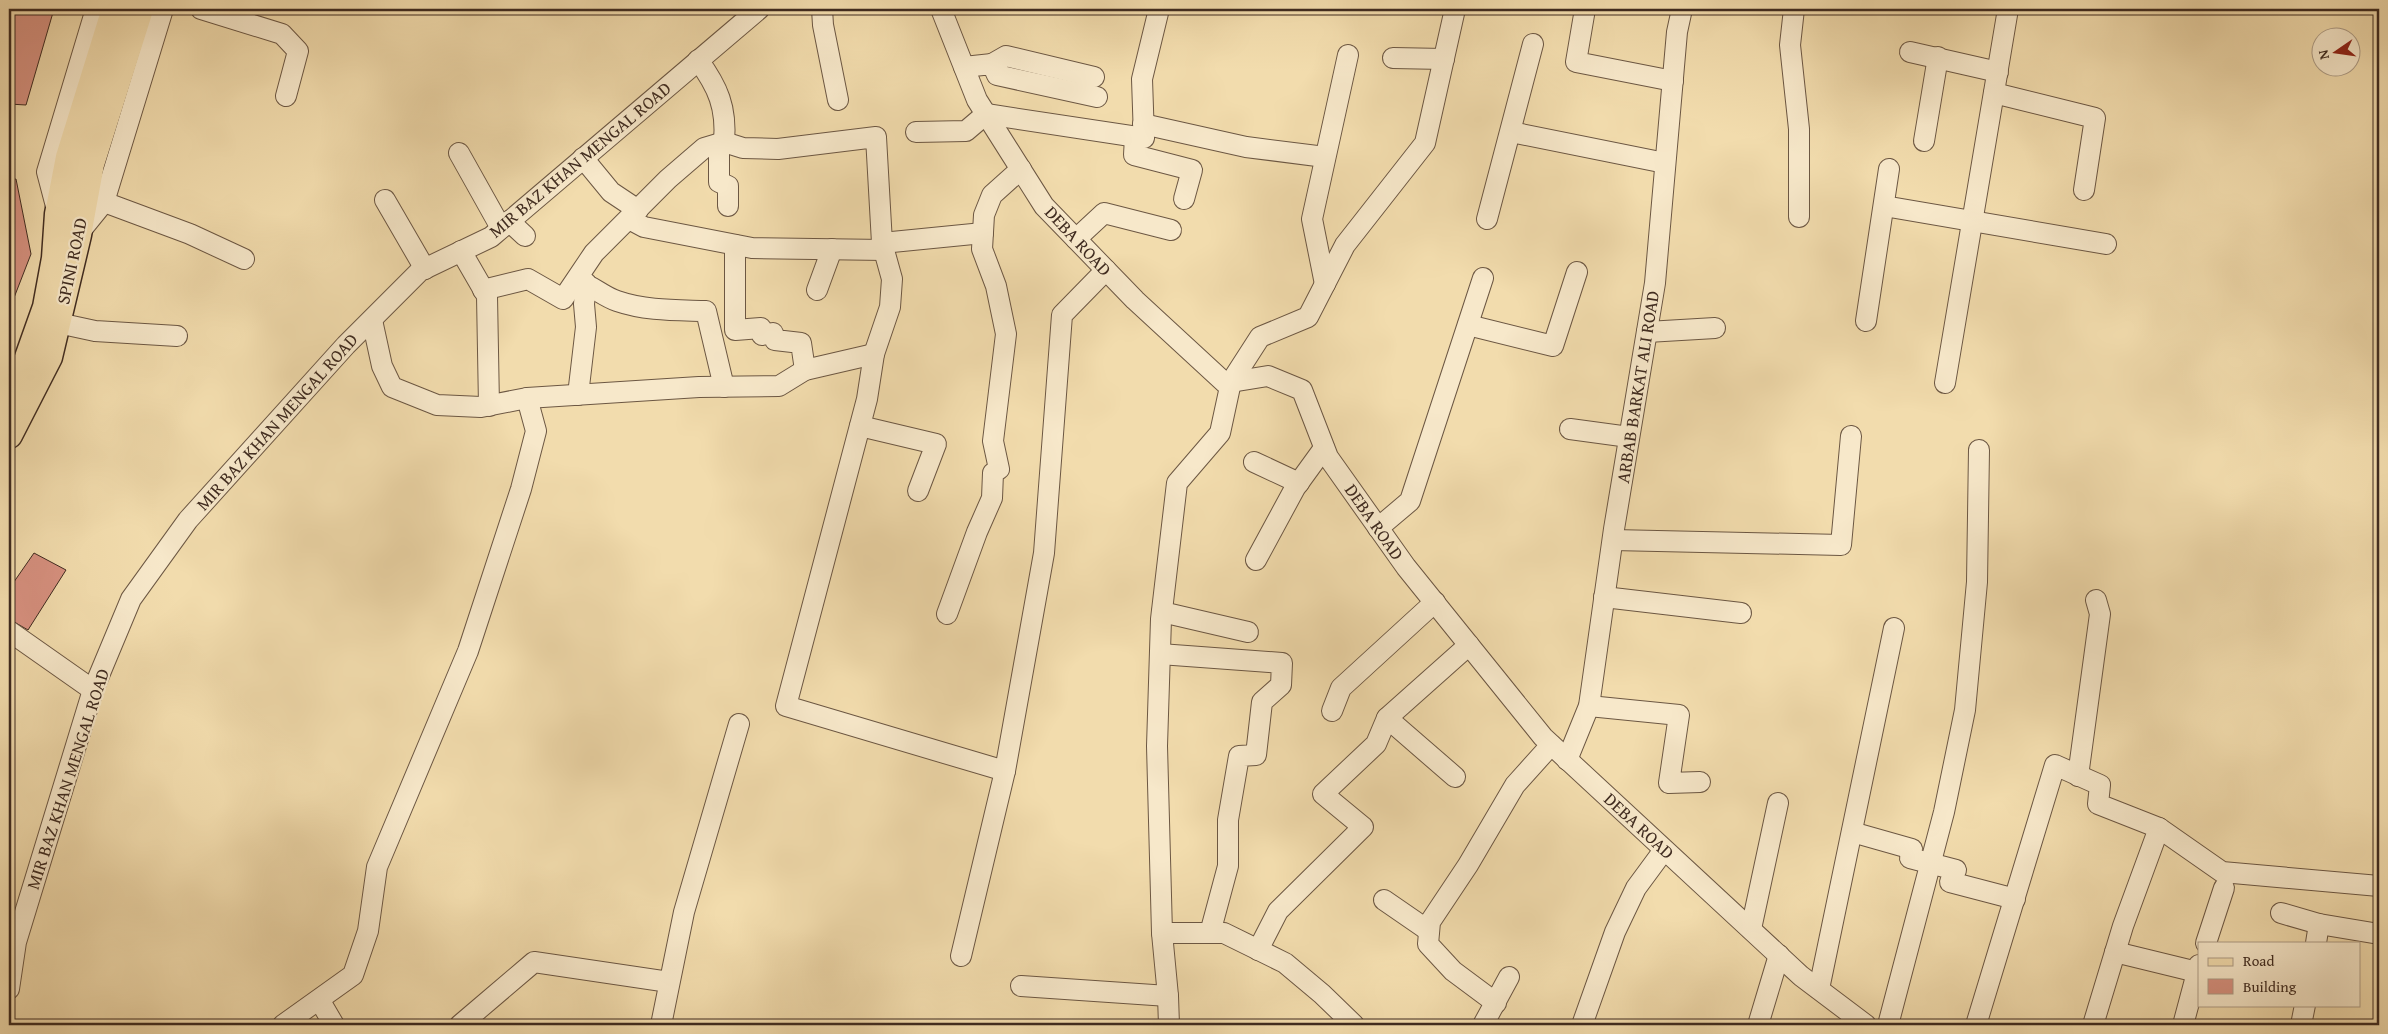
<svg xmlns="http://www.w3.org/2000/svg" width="2388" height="1034" font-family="'Gentium Book Plus',serif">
  <rect width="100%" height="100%" fill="#f2dcad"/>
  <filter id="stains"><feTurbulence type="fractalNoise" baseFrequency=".004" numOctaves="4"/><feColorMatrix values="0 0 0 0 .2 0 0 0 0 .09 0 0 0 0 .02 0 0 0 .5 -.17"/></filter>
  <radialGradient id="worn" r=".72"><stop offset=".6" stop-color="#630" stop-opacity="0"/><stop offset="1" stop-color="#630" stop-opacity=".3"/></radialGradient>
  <g fill="#d79180" stroke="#3f2b20">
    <path d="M9 9H54L26 105 9 104Z"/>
    <path d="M16 179 31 254 10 308 9 180Z"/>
    <path d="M34 553 66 570 28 630 9 619V589Z"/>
  </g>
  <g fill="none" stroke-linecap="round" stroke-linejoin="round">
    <defs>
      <g id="minor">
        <path d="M201 9 282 34 298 51 286 96"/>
        <path d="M822 9 823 25 838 100"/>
        <path d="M941 9 977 100 1044 206 1135 300 1225 383 1268 376 1302 390 1328 457 1406 567 1543 737 1801 976 1866 1025"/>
        <path d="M1585 9 1576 62 1673 81"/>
        <path d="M1794 9 1790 45 1799 129V217"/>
        <path d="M1910 52 1998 72"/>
        <path d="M1393 58 1444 59"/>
        <path d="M698 60C718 87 727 108 724 142"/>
        <path d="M992 64 1006 56 1094 77"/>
        <path d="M964 67 992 64 997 75 1097 97"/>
        <path d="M1994 93 2095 118 2084 190"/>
        <path d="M1143 124 1246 147 1325 157"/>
        <path d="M916 132 966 131 986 114 1144 138 1142 79 1159 9"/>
        <path d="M1511 132 1665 163"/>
        <path d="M1135 137 1134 155 1192 170 1184 199"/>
        <path d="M1924 141 1938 57"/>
        <path d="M719 144V182L728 186V206"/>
        <path d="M459 153 501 228"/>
        <path d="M583 158 611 192 638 210"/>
        <path d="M385 200 425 269"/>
        <path d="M104 202 190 234 244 259"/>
        <path d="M1884 206 2106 244"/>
        <path d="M57 210 47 172 96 9"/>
        <path d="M629 219 644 227 752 248 884 250"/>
        <path d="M1487 219 1533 44"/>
        <path d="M509 221 525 236"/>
        <path d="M78 234 104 202 163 9"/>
        <path d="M1076 239 1104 213 1171 230"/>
        <path d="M882 243 983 233"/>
        <path d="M735 245V330L761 328 762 335 773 333 775 340 801 343 805 370"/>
        <path d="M461 251 487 296 489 406"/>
        <path d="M576 281C591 284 602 296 617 301 646 311 676 310 706 311L724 387"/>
        <path d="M1325 284 1312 219 1348 55"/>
        <path d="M483 290 528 279 563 299 594 253 668 179 704 148 724 142 743 148 778 149 876 137 882 243 892 279 890 307 874 354 867 399 786 706 1005 771"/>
        <path d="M817 290 832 249"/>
        <path d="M372 320 382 366 392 387 437 405 481 407 527 398 699 387 779 386 805 370 874 354"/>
        <path d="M1866 321 1889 169"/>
        <path d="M58 323 95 331 177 336"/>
        <path d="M1468 325 1553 346 1577 272"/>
        <path d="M1647 332 1715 328"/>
        <path d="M1945 383 2008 9"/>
        <path d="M578 395 586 327 584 304 586 283"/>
        <path d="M860 426 936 444 918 491"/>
        <path d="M1570 429 1629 437"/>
        <path d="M1254 462 1299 483"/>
        <path d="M1378 528 1410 501 1483 278"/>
        <path d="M1613 540 1841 545 1851 436"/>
        <path d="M1256 560 1295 488 1324 448"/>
        <path d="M1604 597 1741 613"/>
        <path d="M1162 612 1248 632"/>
        <path d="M947 614 977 532 992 498 993 473 999 469 993 441 1006 334 996 286 982 249 984 215 992 195 1021 169"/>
        <path d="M9 631 93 690"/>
        <path d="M1160 654 1282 663 1281 685 1262 702 1256 755 1239 756 1228 820V866L1210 933"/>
        <path d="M1589 706 1679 715 1669 783 1700 782"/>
        <path d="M1332 711 1341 688 1435 602"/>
        <path d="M1387 718 1455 777"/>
        <path d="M1567 760 1589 706 1614 529 1655 283 1677 32 1682 9"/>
        <path d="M2078 776 2100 614 2096 600"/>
        <path d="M1852 832 1912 849 1910 858 1956 870 1950 882 2015 899"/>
        <path d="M1384 900 1429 931"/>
        <path d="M2281 913 2319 924 2379 934"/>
        <path d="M1751 929 1778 803"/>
        <path d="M1162 933H1224L1285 963 1322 994 1354 1025"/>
        <path d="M2206 943 2224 888"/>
        <path d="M2316 943 2319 924"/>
        <path d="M1258 950 1278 911 1363 827 1323 794 1376 744 1387 718 1469 645"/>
        <path d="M2115 952 2197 972"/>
        <path d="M961 956 1005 771 1044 553 1062 315 1106 270"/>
        <path d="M1021 986 1168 996"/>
        <path d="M9 989 16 942 93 690 131 599 188 520 346 345 420 271 491 237 759 9"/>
        <path d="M1819 989 1894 628"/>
        <path d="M320 1001 334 1025"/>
        <path d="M1496 1003 1453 971 1428 944 1430 922 1468 865 1515 785 1551 745"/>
        <path d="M283 1025 353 975 368 931 377 867 468 651 521 489 536 431 527 398"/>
        <path d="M460 1025 534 962 669 982"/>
        <path d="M661 1025 684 912 739 724"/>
        <path d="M1169 1025 1168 996 1162 933 1157 746 1161 619 1177 483 1220 433 1231 382 1260 337 1308 317 1345 245 1425 143 1455 9"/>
        <path d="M1483 1025 1509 977"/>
        <path d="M1582 1025 1615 932 1636 888 1664 850"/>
        <path d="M1758 1025 1779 955"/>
        <path d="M1888 1025 1944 812 1965 710 1977 582 1979 450"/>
        <path d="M1976 1025 2055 765 2100 785 2098 804 2159 828 2222 872 2379 886"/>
        <path d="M2093 1025 2123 926 2159 828"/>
        <path d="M2183 1025 2199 965"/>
        <path d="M2301 1025 2305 1005"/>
      </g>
      <g id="major">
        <path d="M9 393 25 366 46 307 55 258 58 214 69 157 115 9"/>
        <path d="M9 435 49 357 78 235 91 164 140 9"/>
      </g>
    </defs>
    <use href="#minor" stroke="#6c5743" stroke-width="22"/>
    <use href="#major" stroke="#3f2b20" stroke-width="29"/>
    <use href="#minor" stroke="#f7e8ca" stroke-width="20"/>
    <use href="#major" stroke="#f2dcad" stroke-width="26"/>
  </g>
  <g text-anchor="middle" stroke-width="4.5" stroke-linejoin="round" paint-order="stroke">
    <g font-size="18" fill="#3f2b20" stroke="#f7e8ca">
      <text transform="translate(580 160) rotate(-40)" y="6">MIR BAZ KHAN MENGAL ROAD</text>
      <text transform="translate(1078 241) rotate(47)" y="6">DEBA ROAD</text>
      <text transform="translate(72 261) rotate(-78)" y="6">SPINI ROAD</text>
      <text transform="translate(1638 387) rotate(-81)" y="6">ARBAB BARKAT ALI ROAD</text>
      <text transform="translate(277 422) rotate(-48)" y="6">MIR BAZ KHAN MENGAL ROAD</text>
      <text transform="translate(1374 522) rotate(55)" y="6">DEBA ROAD</text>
      <text transform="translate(68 779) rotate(-72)" y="6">MIR BAZ KHAN MENGAL ROAD</text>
      <text transform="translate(1639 826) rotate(43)" y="6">DEBA ROAD</text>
    </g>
  </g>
  <rect width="2388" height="1034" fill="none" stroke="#f2dcad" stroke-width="30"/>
  <rect x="10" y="10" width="2368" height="1014" fill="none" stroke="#3f2b20" stroke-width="2.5"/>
  <rect x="15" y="15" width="2358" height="1004" fill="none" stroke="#3f2b20"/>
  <rect x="2198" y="942" width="162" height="65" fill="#f7e8ca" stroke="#ad9c86"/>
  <rect x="2208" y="958" width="25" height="8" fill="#f2dcad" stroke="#ad9c86"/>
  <text x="2243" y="966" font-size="15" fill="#3f2b20">Road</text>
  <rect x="2208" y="979" width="25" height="15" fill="#d79180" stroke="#ad9c86"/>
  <text x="2243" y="992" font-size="15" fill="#3f2b20">Building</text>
  <g transform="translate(2336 52) rotate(257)"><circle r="24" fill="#f7e8ca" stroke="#ad9c86"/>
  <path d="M0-4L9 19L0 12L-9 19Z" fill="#8f2418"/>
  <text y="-8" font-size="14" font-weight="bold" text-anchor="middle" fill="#3f2b20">N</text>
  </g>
  <rect width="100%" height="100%" filter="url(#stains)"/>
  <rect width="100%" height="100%" fill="url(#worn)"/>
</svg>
